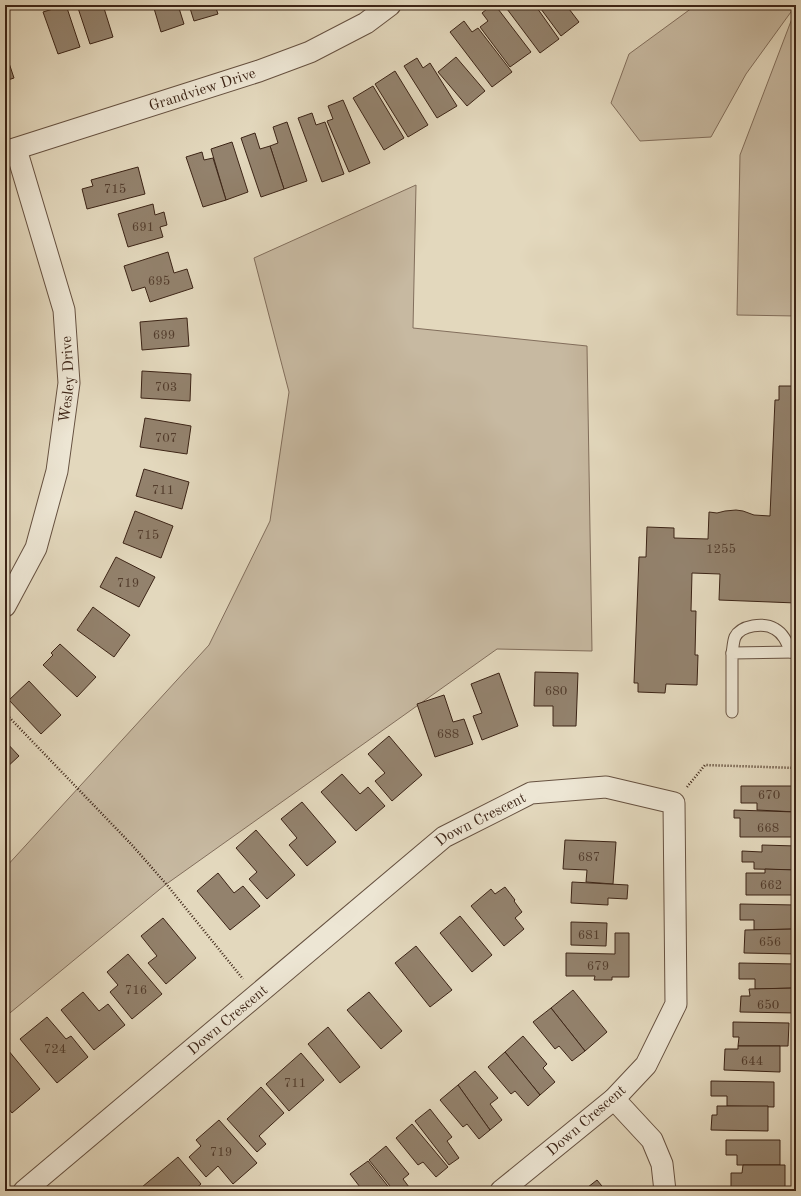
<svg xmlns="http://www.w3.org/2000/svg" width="801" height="1196" font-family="'Old Standard TT',serif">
  <rect width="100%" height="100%" fill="#e3d8bd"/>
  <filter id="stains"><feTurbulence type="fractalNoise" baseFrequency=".005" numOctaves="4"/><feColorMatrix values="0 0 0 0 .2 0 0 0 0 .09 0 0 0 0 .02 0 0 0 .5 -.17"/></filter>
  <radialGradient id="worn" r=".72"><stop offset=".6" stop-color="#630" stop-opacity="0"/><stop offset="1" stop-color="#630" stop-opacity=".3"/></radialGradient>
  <g fill="#c7b9a1" stroke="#826e5c">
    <path d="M696 5H796L746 74 711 137 640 141 611 103 629 54Z"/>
    <path d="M796 8V316L737 315 740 155Z"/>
    <path d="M416 185 413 328 587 346 592 651 497 649 165 885 5 1017V868L209 645 270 521 289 392 254 258Z"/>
  </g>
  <g fill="#93826d" stroke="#3c2416">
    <path d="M66 5 80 47 58 54 43 12Z"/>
    <path d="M77 5H103L113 37 90 44Z"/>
    <path d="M153 5H178L184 24 161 32Z"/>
    <path d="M189 5H215L218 14 194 21Z"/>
    <path d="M492 5H495L531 52 510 67 480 27 488 21 482 13Z"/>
    <path d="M504 5H535L559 39 540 53Z"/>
    <path d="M538 5H566L579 22 561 36Z"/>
    <path d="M464 21 472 32 478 28 512 72 492 87 450 32Z"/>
    <path d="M5 51 14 78 5 81Z"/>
    <path d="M456 57 485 91 467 106 438 72Z"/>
    <path d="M417 58 423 68 430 63 457 106 437 118 404 66Z"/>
    <path d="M395 71 428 125 408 137 375 84Z"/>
    <path d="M373 86 404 138 384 150 353 98Z"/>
    <path d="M343 100 370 163 349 172 327 121 333 119 328 106Z"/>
    <path d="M312 113 316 125 325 122 344 174 322 182 298 118Z"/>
    <path d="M287 122 307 181 284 189 270 146 278 143 273 127Z"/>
    <path d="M255 133 260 149 270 146 284 189 261 197 241 138Z"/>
    <path d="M232 142 248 192 226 200 211 149Z"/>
    <path d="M202 152 204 160 213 158 226 200 203 207 186 157Z"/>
    <path d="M138 167 145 194 87 209 82 189 93 186 91 180Z"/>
    <path d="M153 204 155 215 164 212 167 225 160 227 163 237 128 247 118 214Z"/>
    <path d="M168 252 174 273 187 269 193 288 150 302 145 287 132 291 124 266Z"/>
    <path d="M187 318 189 346 142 350 140 322Z"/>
    <path d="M5 360H9L8 400H5Z"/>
    <path d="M142 371 191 374 190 401 141 398Z"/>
    <path d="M779 386H796V603L719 600 720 574 692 573 691 611H696L695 655H698L697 685 666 684 665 693 638 692V683H634L639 557H646L647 527 674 528V538L708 539 709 512 717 513 725 511 736 510 743 511 754 515 770 516 775 400H779Z"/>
    <path d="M145 418 191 426 187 454 140 447Z"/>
    <path d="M5 422 8 423 5 436Z"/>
    <path d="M144 469 189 482 182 509 136 496Z"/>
    <path d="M135 511 173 526 161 558 123 543Z"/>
    <path d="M116 557 155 577 139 607 100 587Z"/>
    <path d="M93 607 130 635 114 657 77 630Z"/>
    <path d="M60 644 96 677 77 697 43 665 53 655 51 653Z"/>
    <path d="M535 672 578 673 576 726H553V706H534Z"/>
    <path d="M499 673 518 726 482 740 473 716 482 713 471 684Z"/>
    <path d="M29 681 61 715 41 734 9 700Z"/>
    <path d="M444 695 453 722 464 719 473 744 435 757 417 704Z"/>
    <path d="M389 736 422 775 392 801 375 781 385 773 368 754Z"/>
    <path d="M5 741 19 756 5 769Z"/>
    <path d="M342 774 360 794 368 787 385 806 356 831 321 792Z"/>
    <path d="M741 786H796V812L757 810V803H741Z"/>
    <path d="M302 802 336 842 307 866 289 845 297 838 281 819Z"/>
    <path d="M734 810 796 812V837H740V818H734Z"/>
    <path d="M256 830 295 875 267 899 249 879 257 872 236 848Z"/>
    <path d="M565 840 616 842 613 884 586 882 587 870 563 869Z"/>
    <path d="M762 845 796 846V870L754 869V862H742V851L762 852Z"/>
    <path d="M765 869 796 870V895H746V873H765Z"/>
    <path d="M218 873 234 893 243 886 260 906 230 930 197 891Z"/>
    <path d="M572 882 628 885 627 899 608 898V905L571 903Z"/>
    <path d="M505 887 515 900 514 901 522 912 515 918 524 929 504 946 471 906 491 889 495 894Z"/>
    <path d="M740 904 796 905V929L754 930V920H740Z"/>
    <path d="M460 916 492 955 472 972 440 933Z"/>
    <path d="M163 918 196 958 166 984 148 963 157 956 141 936Z"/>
    <path d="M571 922 607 923 606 946 571 945Z"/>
    <path d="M796 929V954L744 953 745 930Z"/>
    <path d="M615 933H629V977H612V980H594L595 976H566V953L615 954Z"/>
    <path d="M416 946 452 990 430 1007 395 963Z"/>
    <path d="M128 954 162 994 132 1019 110 992 118 985 107 972Z"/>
    <path d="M739 963 796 964V988L755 989V979H739Z"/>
    <path d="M796 988V1013L740 1012 741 996H750L749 989Z"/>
    <path d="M573 990 607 1032 585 1051 551 1008Z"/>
    <path d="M83 992 99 1011 108 1004 125 1025 94 1050 61 1010Z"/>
    <path d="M369 992 402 1031 381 1049 347 1010Z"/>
    <path d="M551 1008 585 1051 572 1061 559 1046 555 1049 533 1022Z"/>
    <path d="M47 1017 66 1039 71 1036 88 1057 57 1083 20 1039Z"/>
    <path d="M733 1022 789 1023 788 1046H738L739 1037H733Z"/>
    <path d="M328 1027 360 1067 340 1083 308 1044Z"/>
    <path d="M523 1036 547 1064 543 1068 555 1082 540 1095 505 1052Z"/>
    <path d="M738 1046H780V1072L724 1070 725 1049H738Z"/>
    <path d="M8 1050 40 1089 12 1113 5 1104V1052Z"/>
    <path d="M505 1052 540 1095 528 1106 515 1091 511 1094 488 1067Z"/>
    <path d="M301 1053 324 1080 289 1111 266 1084Z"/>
    <path d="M475 1071 498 1098 490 1104 502 1120 490 1130 458 1085Z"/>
    <path d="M711 1081 774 1082V1107L727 1106V1096H711Z"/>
    <path d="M458 1085 490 1130 479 1139 467 1124 463 1127 440 1100Z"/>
    <path d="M261 1087 284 1113 259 1136 266 1144 257 1152 227 1119Z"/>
    <path d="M717 1106H768V1131L711 1130 712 1115H717Z"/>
    <path d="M430 1109 452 1137 447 1141 459 1158 449 1165 415 1121Z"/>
    <path d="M219 1120 257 1163 233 1184 218 1166 206 1177 189 1157 201 1146 196 1140Z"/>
    <path d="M412 1124 448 1167 436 1177 423 1162 418 1165 396 1138Z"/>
    <path d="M726 1140H780V1165H737V1155H726Z"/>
    <path d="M386 1146 409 1174 403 1179 412 1191H394L369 1160Z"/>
    <path d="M178 1157 201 1184 193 1191H145L142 1187Z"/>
    <path d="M368 1161 391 1190 392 1191H363L350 1174Z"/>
    <path d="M743 1165H785V1190L731 1189V1173H742Z"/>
    <path d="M597 1180 606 1191H583Z"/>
  </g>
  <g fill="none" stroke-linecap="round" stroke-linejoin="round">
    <defs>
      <g id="lane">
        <path d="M732 653C733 649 733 642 735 637 741 625 764 622 775 629 784 634 787 643 791 652"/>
        <path d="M732 712V653L796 652"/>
      </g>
      <g id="street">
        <path id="s1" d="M5 152 259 71 310 52 366 23 390 5"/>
        <path id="s2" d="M5 606 36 548 57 471 69 383 64 310 16 149"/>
        <path d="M614 1099 652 1140 662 1164 665 1191"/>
        <path id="s3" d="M24 1191 444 837 531 793 606 787 674 803 676 1004 646 1065 614 1099 501 1191"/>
      </g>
    </defs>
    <use href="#lane" stroke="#665140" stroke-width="13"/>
    <use href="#street" stroke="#665140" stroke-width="23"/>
    <g stroke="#3c2416" stroke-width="2.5" stroke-dasharray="1 2" stroke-linecap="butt">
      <path d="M5 713 132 845 167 885 243 979"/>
      <path d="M687 787 705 765 796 768"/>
    </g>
    <use href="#lane" stroke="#ede6d4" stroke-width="11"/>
    <use href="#street" stroke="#ede6d4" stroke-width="21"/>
  </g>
  <g text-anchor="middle" stroke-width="3" stroke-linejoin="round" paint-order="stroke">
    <g font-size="13" fill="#523c2c">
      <text x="115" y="193">715</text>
      <text x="143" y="231">691</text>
      <text x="159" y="285">695</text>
      <text x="164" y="339">699</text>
      <text x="166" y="391">703</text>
      <text x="166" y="442">707</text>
      <text x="163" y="494">711</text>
      <text x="148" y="539">715</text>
      <text x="721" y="553">1255</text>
      <text x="128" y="587">719</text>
      <text x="556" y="695">680</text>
      <text x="448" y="738">688</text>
      <text x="769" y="799">670</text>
      <text x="768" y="832">668</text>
      <text x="589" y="861">687</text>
      <text x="771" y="889">662</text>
      <text x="589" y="939">681</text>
      <text x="770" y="946">656</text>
      <text x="598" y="970">679</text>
      <text x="136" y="994">716</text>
      <text x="768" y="1009">650</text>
      <text x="55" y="1053">724</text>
      <text x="752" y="1065">644</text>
      <text x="295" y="1087">711</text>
      <text x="221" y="1156">719</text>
    </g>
    <g font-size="15" fill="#3c2416" stroke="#ede6d4">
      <text dy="5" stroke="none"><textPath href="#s1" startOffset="207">Grandview Drive</textPath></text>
      <text dy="5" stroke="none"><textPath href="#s2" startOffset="238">Wesley Drive</textPath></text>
      <text dy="5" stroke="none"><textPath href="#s3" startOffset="590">Down Crescent</textPath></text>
      <text dy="5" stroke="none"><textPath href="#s3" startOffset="266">Down Crescent</textPath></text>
      <text transform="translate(586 1120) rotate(-41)" y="5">Down Crescent</text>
    </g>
  </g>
  <rect width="801" height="1196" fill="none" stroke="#e3d8bd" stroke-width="20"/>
  <rect x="6" y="6" width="789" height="1184" fill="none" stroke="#3c2416" stroke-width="2"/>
  <rect x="10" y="10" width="781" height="1176" fill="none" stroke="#3c2416"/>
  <rect width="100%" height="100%" filter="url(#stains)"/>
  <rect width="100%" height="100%" fill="url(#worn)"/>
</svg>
